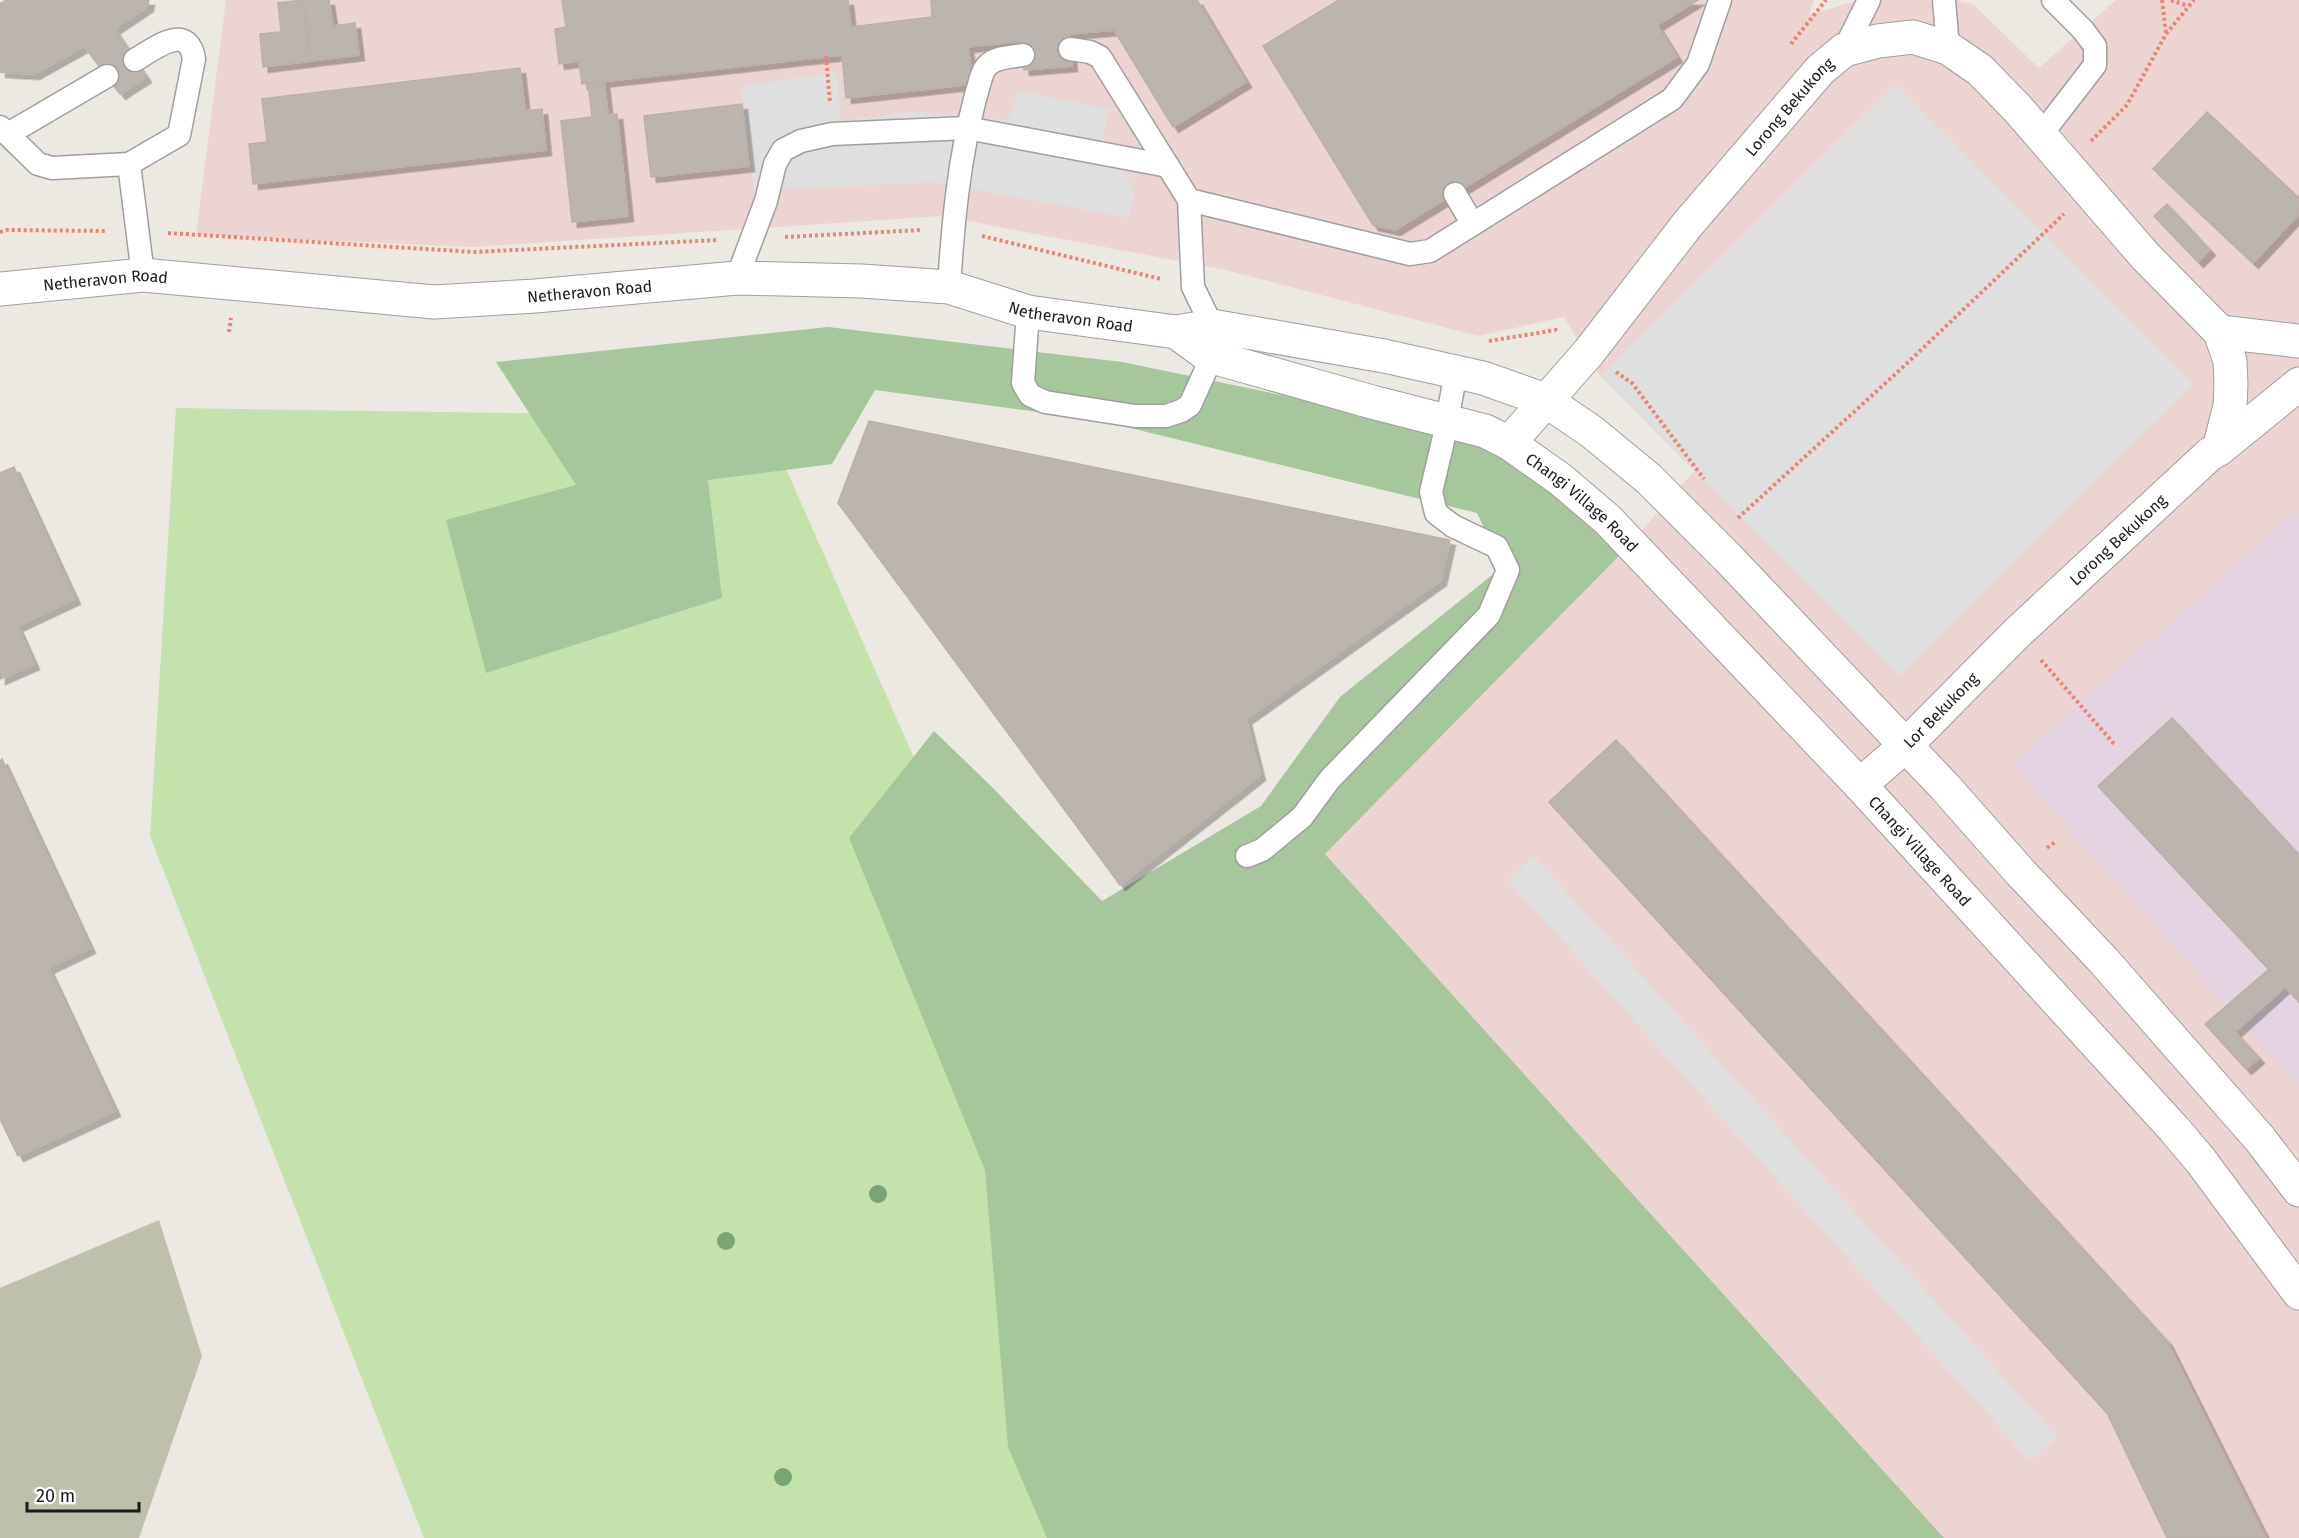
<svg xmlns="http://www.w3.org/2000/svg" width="2299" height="1538" font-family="'Fira Sans',sans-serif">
  <defs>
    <filter id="shadow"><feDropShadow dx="5.5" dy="5.5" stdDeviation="0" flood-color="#0004"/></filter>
  </defs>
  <rect width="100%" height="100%" fill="#ece9e2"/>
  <path fill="#ecd4d2" d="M226 0H1814L1809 15 1859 0H1954L1973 4 2039 68 2116 0H2299V1538H1944L1325 854 1622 553 1694 471 1600 376 1564 317 1478 336 1226 270 941 216 474 247 196 235Z"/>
  <path fill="#e4d4e1" d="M2299 509V1087L2011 764Z"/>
  <path fill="#bfbfae" d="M159 1220 202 1356 139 1538H0V1288Z"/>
  <path fill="#c5e2ac" d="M176 408 763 417 1260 1538H424L150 836Z"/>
  <path fill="#a6c79b" d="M828 327 1122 362 1455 431 1524 459 1622 553 1325 854 1944 1538H1047L1008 1447 985 1170 849 838 934 731 991 786 1102 901 1261 806 1340 697 1502 567 1477 513 1098 420 875 390 832 464 708 480 722 598 486 673 446 520 576 485 496 362Z"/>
  <g fill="#dfdfdf">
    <path d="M837 72 840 121 914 112 1008 120 1018 91 1109 109 1103 136 1135 191 1129 218 935 182 754 191 742 86Z"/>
    <path d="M1895 84 2194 384 1899 676 1600 376Z"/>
    <path d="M1534 856 2057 1437 2030 1461 1508 880Z"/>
  </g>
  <g fill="#bcb5af" stroke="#bcb0a6" stroke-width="1.5" filter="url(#shadow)">
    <path d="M6 0H149L148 6 114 29 146 77 120 94 84 46 34 74 0 72V4Z"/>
    <path d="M303 0H329L333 26 355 23 359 55 310 61Z"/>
    <path d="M303 0 310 61 263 67 260 34 281 32 278 3Z"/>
    <path d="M562 0H848L851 27 932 17 931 0H1197L1246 82 1173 127 1114 30 1069 34 1072 66 1024 70 1020 41 968 47 973 84 846 98 842 55 582 84 579 61 559 64 555 29 566 27Z"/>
    <path d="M1339 0H1698L1657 25 1677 57 1395 230 1373 225 1263 46Z"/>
    <path d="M520 68 525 111 542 109 546 150 253 184 249 144 267 142 262 99Z"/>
    <path d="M604 81 608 115 617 114 628 216 572 222 561 121 592 117 588 83Z"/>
    <path d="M742 104 749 166 651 177 644 116Z"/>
    <path d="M2207 112 2299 198V214L2253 263 2153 169Z"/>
    <path d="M2167 204 2210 250 2198 262 2154 216Z"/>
    <path d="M869 421 1450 540 1441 580 1246 719 1260 775 1120 885 838 503Z"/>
    <path d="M14 467 75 599 17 626 34 664 0 679V473Z"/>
    <path d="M2172 718 2299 855V1002L2098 786Z"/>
    <path d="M1616 740 2167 1341 2266 1538H2167L2107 1413 1549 802Z"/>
    <path d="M2 759 90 948 48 968 115 1111 18 1156 0 1119V761Z"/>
    <path d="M2269 969 2285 987 2235 1032 2218 1013Z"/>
    <path d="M2218 1013 2259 1058 2246 1069 2205 1024Z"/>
  </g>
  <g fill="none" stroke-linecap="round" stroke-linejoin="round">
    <defs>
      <g id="lane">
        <path d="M1944 0 1948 48"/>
        <path d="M1844 50 1869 0"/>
        <path d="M0 127 38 164 52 168 129 164 179 135 194 59C188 21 154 49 135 60"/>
        <path d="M8 134 107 76"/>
        <path d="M2038 134 2051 122 2095 65V46L2083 30 2053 0"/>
        <path d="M129 164 143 275"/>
        <path d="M1455 194 1472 223"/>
        <path d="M1189 200 1410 254 1430 251 1672 99 1698 64 1720 0"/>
        <path d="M737 278 766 201 775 164 783 150 801 141 832 134 967 128 1168 166"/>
        <path d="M949 287C953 222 959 158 976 95 979 87 981 71 988 65 996 57 1012 57 1023 55"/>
        <path d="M1028 312 1023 383 1030 395 1045 402 1135 416H1166L1181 411 1190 405 1205 372 1209 356 1212 326 1193 287 1189 200 1100 57 1090 52 1070 49"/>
        <path d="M1247 856 1262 850 1302 817 1330 779 1489 615 1508 570 1497 547 1453 526 1436 513 1431 492 1444 437 1456 372"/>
      </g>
      <g id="street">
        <path id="s1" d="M0 289 143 275 434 302 535 296 737 278 861 281 949 287 1028 312 1176 332 1212 326 1384 356 1483 378 1545 400 1592 432 1649 479 1728 558 1945 787 2021 873 2103 960 2260 1139 2299 1190"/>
        <path id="s2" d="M1176 332 1209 356 1372 402 1485 431 1509 443 1560 479 1607 519 1860 785 2174 1129 2201 1161 2299 1293"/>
        <path d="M2220 332 2299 341"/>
        <path id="s3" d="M1509 443 1589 352 1687 225 1820 70 1844 50 1878 41 1913 37 1948 48 1980 70 2017 108 2146 257 2220 332 2230 361 2231 383 2230 406 2219 449"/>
        <path id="s4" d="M1860 785 1905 746 2017 633 2210 454 2219 449 2299 384"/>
      </g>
    </defs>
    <use href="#lane" stroke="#9f9f9f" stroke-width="25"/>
    <use href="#street" stroke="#9f9f9f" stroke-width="35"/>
    <g stroke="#eb8474" stroke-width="4" stroke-dasharray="3 3" stroke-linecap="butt">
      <path d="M2162 0 2166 33"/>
      <path d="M2171 0 2188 6"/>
      <path d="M1791 44 1826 0"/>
      <path d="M826 56 830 103"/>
      <path d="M2091 141 2127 105 2166 34 2194 0"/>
      <path d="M0 232 7 230 107 231"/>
      <path d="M168 233 474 252 718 240"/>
      <path d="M982 236 1161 279"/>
      <path d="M785 237 922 230"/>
      <path d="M229 332 231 318"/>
      <path d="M1489 341 1556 330 1558 332"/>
      <path d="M1616 372 1632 383 1704 479"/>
      <path d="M1738 518 1902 368 2064 214"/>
      <path d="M2041 660 2115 745"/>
      <path d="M2047 848 2055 842"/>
    </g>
    <use href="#lane" stroke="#fff" stroke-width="22"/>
    <use href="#street" stroke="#fff" stroke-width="33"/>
  </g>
  <g fill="#76a577">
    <circle cx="878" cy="1194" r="9"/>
    <circle cx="726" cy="1241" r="9"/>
    <circle cx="783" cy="1477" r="9"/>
  </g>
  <g text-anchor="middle" stroke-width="6" stroke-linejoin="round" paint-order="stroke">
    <g font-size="16" fill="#1b1b1b" stroke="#fff">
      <text dy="6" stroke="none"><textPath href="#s3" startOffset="438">Lorong Bekukong</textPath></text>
      <text dy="6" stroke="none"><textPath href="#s1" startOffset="106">Netheravon Road</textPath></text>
      <text dy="6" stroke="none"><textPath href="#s1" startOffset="592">Netheravon Road</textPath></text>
      <text dy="6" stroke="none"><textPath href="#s1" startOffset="1078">Netheravon Road</textPath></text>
      <text dy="6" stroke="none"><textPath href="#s2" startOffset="448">Changi Village Road</textPath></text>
      <text dy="6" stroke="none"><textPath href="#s4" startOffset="356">Lorong Bekukong</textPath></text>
      <text dy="6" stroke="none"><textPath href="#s4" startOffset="110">Lor Bekukong</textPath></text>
      <text dy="6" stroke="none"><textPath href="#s2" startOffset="934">Changi Village Road</textPath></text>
    </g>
  </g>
  <path d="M27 1502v9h112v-9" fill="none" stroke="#1b1b1b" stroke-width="3"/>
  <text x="36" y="1502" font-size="18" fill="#1b1b1b" stroke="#ffffff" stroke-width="4.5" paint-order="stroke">20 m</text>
</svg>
